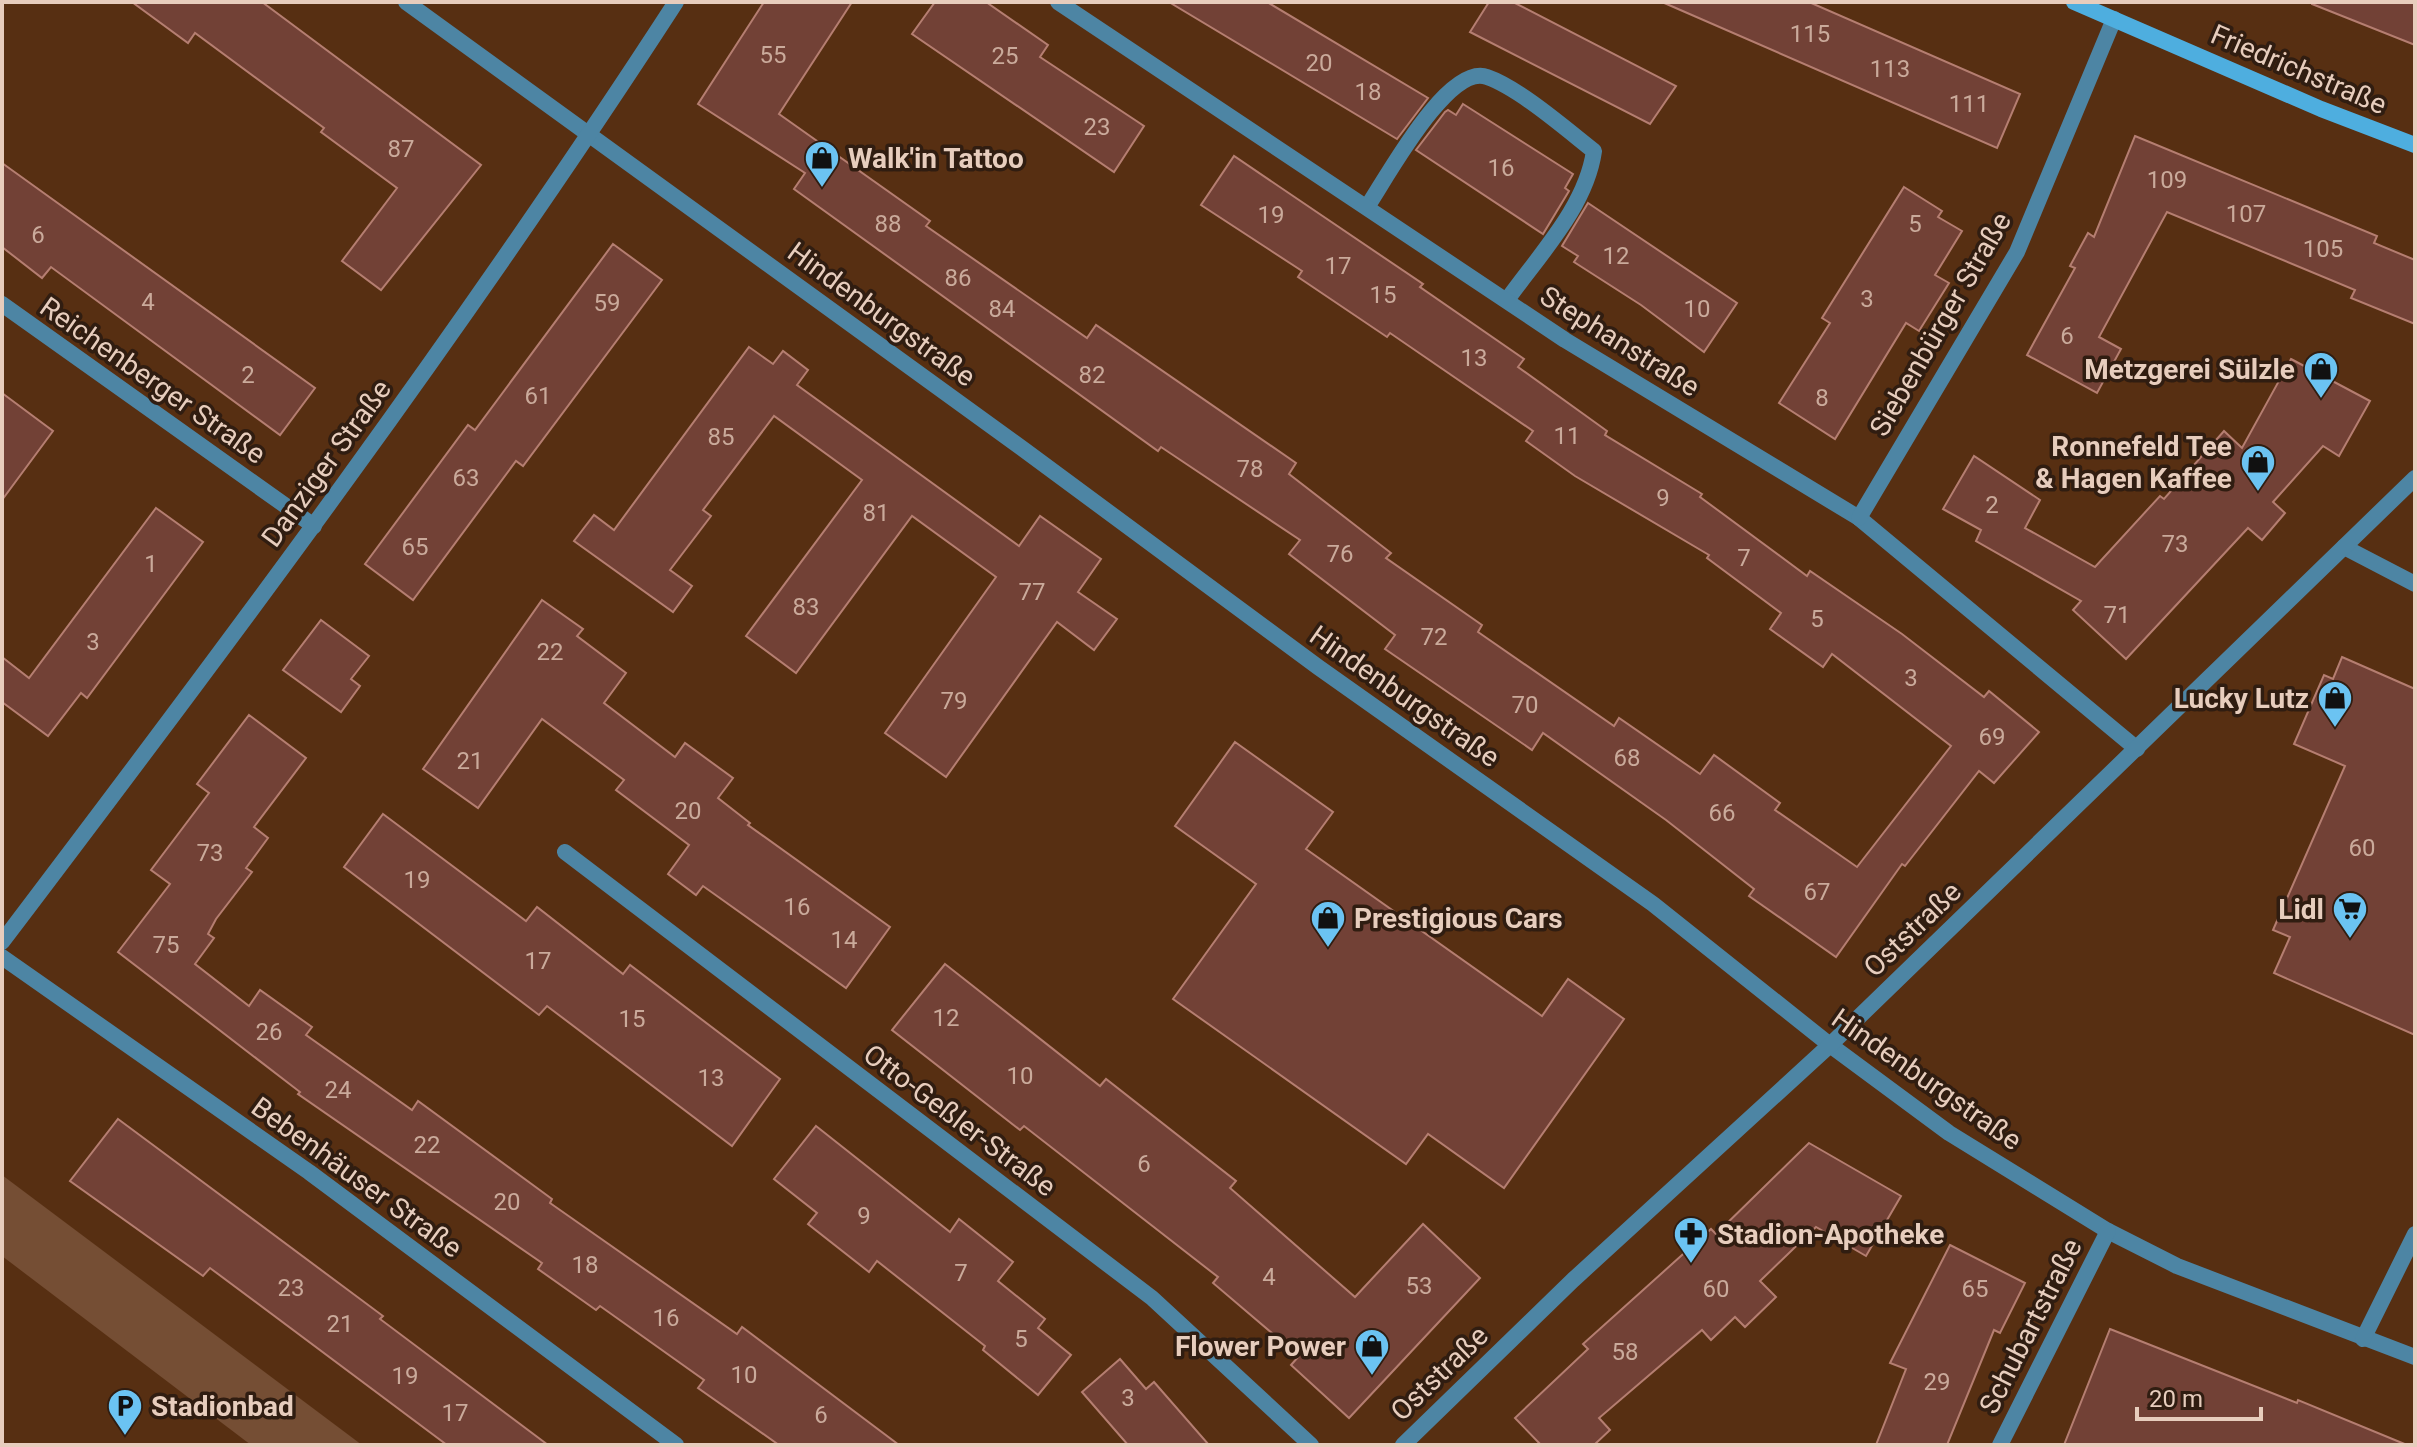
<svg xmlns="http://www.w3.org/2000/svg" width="2417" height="1447" font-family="Roboto,sans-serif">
  <rect width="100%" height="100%" fill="#572f12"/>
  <path fill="#754e34" d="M2 1175 362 1445H251L2 1256Z"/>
  <g fill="#724136" stroke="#b57e71" stroke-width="2">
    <path d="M132 2H262L481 165 381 290 342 261 397 188 321 132 324 128 195 33 188 43Z"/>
    <path d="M764 2H852L779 114 930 221 926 226 1087 338 1096 325 1296 463 1289 474 1391 553 1386 558 1482 625 1478 632 1614 726 1619 718 1700 774 1714 755 1780 803 1775 810 1857 867 1951 746 1832 654 1823 667 1770 629 1781 613 1707 558 1709 555 1575 476 1526 441 1533 431 1390 333 1387 337 1298 277 1302 271 1201 205 1234 156 1423 284 1420 287 1524 359 1518 367 1607 431 1605 435 1702 494 1700 497 1807 576 1810 571 1902 634 1984 697 1989 691 2039 732 1994 783 1979 771 1905 866 1902 864 1836 957 1749 896 1754 889 1666 820 1543 733 1532 750 1385 649 1395 635 1289 554 1300 540 1161 447 1158 451 794 189 805 173 698 104Z"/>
    <path d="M935 2H986L1048 45 1040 57 1144 126 1114 172 912 34Z"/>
    <path d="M1169 2H1267L1428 98 1397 139Z"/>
    <path d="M1489 2H1513L1676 86 1650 124 1470 32Z"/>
    <path d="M1662 2H1809L2020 94 1997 148Z"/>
    <path d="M2312 2H2415V45L2312 4Z"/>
    <path d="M1463 104 1573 174 1565 188 1569 191 1543 234 1416 150 1445 112 1448 110 1456 115Z"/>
    <path d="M2135 136 2377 236 2374 243 2415 260V324L2351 298 2355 290 2167 212 2099 337 2121 349 2097 393 2027 355 2075 268 2070 266 2088 233 2094 237Z"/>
    <path d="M2 163 315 388 280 435 51 267 42 278 2 247Z"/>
    <path d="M1904 187 1942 211 1938 217 1962 231 1935 275 1949 283 1919 331 1906 323 1835 439 1779 403 1830 323 1822 318Z"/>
    <path d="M1588 203 1737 303 1704 352 1641 305 1574 262 1578 256 1562 246Z"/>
    <path d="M613 244 662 280 523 466 516 461 413 600 365 564 468 425 475 430Z"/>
    <path d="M749 347 773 364 783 351 808 370 797 385 1019 546 1040 516 1101 559 1078 592 1117 619 1094 650 1057 622 946 777 885 733 996 577 912 516 796 673 746 636 862 480 774 416 703 510 711 516 670 570 692 586 673 612 574 541 594 515 614 530Z"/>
    <path d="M2291 359 2370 401 2339 456 2323 446 2273 502 2285 513 2262 540 2248 528 2126 659 2073 610 2081 601 1976 541 1981 530 1943 509 1974 456 2040 500 2025 528 2095 567 2160 496 2164 499 2224 431 2242 448Z"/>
    <path d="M2 393 53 431 2 500Z"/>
    <path d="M156 508 203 542 87 698 81 693 48 736 2 702V657L29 678Z"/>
    <path d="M542 600 583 629 577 636 626 673 604 703 675 757 685 743 733 778 718 798 750 823 748 825 890 927 846 988 703 886 696 895 668 874 689 845 616 790 624 780 542 719 478 808 423 769Z"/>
    <path d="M321 620 369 656 351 679 360 686 341 712 283 670Z"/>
    <path d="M2342 657 2415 689V1035L2274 973 2290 937 2273 930 2345 766 2294 744 2324 675 2333 679Z"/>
    <path d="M249 715 306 758 254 827 268 838 246 868 252 872 216 919 208 934 214 938 195 964 249 1006 260 990 312 1027 306 1035 412 1110 418 1101 552 1199 550 1203 737 1334 742 1327 899 1445H779L698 1388 704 1380 600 1306 596 1310 538 1269 542 1263 298 1094 300 1092 118 952 170 884 151 870 209 793 197 784Z"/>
    <path d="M1235 742 1333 812 1306 849 1542 1016 1568 979 1624 1019 1504 1188 1428 1134 1406 1164 1173 999 1256 884 1175 826Z"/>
    <path d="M383 814 526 921 537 907 623 974 630 965 780 1079 732 1146 547 1006 539 1015 344 867Z"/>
    <path d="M945 964 1100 1086 1106 1079 1236 1181 1230 1188 1355 1297 1423 1224 1480 1278 1349 1418 1291 1365 1299 1356 1213 1283 1218 1277 1024 1126 1020 1130 892 1030Z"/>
    <path d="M118 1119 383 1316 380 1319 548 1445H447L210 1268 203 1276 70 1181Z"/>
    <path d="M816 1126 950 1232 959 1219 1013 1262 998 1281 1045 1319 1038 1328 1071 1355 1038 1395 983 1350 985 1346 877 1261 869 1272 808 1224 817 1213 774 1179Z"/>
    <path d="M1809 1143 1901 1196 1866 1256 1816 1227 1760 1281 1776 1297 1745 1327 1735 1317 1711 1340 1702 1330 1599 1418 1610 1430 1594 1445H1541L1515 1418 1588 1349 1583 1344 1711 1229 1716 1234Z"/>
    <path d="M1950 1245 2025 1283 2000 1333 1994 1330 1947 1445H1876L1906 1369 1890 1363Z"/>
    <path d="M2110 1329 2297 1403 2298 1400 2407 1445H2064Z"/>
    <path d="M1120 1359 1146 1389 1154 1382 1209 1445H1128L1082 1392Z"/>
  </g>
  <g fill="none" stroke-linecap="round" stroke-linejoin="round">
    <path stroke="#4d85a4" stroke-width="16" d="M1367 207C1386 179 1448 63 1487 77 1519 88 1566 129 1594 151 1586 207 1539 255 1507 300"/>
    <g stroke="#4d85a4" stroke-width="16">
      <path d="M406 2 1023 449 1318 667 1653 904 1830 1045 1949 1133 2108 1231 2177 1266 2415 1357"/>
      <path d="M1058 2 1565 340 1859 518 2137 749"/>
      <path d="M2 304 314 526"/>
      <path d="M1859 518 2017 252 2114 19"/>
      <path d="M2344 547 2415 584"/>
      <path d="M565 852 1152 1298 1311 1445"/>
      <path d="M2 942C235 635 466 326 676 2"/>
      <path d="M2 957 309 1172 676 1445"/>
      <path d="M2363 1339 2415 1234"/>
      <path d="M1403 1445 1573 1280 1830 1045 2415 478"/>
      <path d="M2000 1445 2108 1231"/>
    </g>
    <path stroke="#4eaedf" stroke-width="16" d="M2074 2 2321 109 2415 145"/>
  </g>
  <defs>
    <symbol id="shop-pin" viewBox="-11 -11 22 30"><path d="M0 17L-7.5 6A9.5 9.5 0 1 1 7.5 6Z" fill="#6bc3f2" stroke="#301d11"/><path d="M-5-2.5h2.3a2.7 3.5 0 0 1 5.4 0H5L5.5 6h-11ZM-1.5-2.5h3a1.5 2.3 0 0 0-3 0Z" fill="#111"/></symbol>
    <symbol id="supermarket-pin" viewBox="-11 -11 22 30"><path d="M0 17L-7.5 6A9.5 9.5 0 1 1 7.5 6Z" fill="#6bc3f2" stroke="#301d11"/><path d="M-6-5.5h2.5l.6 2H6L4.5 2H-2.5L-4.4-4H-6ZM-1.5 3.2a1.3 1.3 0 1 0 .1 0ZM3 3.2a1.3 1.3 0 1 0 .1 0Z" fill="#111"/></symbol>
    <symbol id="pharmacy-pin" viewBox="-11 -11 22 30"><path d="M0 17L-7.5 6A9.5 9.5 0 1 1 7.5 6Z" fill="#6bc3f2" stroke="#301d11"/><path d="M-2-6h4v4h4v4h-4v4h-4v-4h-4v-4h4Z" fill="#111"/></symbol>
    <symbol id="parking-pin" viewBox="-11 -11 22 30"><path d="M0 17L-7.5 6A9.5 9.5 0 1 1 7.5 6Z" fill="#6bc3f2" stroke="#301d11"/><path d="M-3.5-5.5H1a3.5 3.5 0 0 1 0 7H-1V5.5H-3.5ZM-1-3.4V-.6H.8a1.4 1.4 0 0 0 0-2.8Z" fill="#111"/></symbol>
  </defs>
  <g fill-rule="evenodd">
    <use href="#shop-pin" x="802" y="138" width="40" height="54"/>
    <use href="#shop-pin" x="2301" y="349" width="40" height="54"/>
    <use href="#shop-pin" x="2238" y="442" width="40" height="54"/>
    <use href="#shop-pin" x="2315" y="678" width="40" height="54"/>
    <use href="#supermarket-pin" x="2330" y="889" width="40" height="54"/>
    <use href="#shop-pin" x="1308" y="898" width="40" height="54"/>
    <use href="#pharmacy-pin" x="1671" y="1214" width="40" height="54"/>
    <use href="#shop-pin" x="1352" y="1326" width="40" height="54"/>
    <use href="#parking-pin" x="105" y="1386" width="40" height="54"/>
  </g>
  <g text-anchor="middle" stroke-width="7" stroke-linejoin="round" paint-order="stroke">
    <g font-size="24" fill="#caaa9b">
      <text x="1810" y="42">115</text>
      <text x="773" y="63">55</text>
      <text x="1005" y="64">25</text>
      <text x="1319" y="71">20</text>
      <text x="1890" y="77">113</text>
      <text x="1368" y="100">18</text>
      <text x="1969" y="112">111</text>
      <text x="1097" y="135">23</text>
      <text x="401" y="157">87</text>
      <text x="1501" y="176">16</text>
      <text x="2167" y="188">109</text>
      <text x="2246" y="222">107</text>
      <text x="1271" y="223">19</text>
      <text x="888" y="232">88</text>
      <text x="1915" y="232">5</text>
      <text x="38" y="243">6</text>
      <text x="2323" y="257">105</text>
      <text x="1616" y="264">12</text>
      <text x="1338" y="274">17</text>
      <text x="958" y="286">86</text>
      <text x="1383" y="303">15</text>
      <text x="1867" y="307">3</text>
      <text x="148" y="310">4</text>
      <text x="607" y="311">59</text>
      <text x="1002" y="317">84</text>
      <text x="1697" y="317">10</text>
      <text x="2067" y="344">6</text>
      <text x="1474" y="366">13</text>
      <text x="248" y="383">2</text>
      <text x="1092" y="383">82</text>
      <text x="538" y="404">61</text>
      <text x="1822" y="406">8</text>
      <text x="1567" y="444">11</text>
      <text x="721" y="445">85</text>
      <text x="1250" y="477">78</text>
      <text x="466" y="486">63</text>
      <text x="1663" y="506">9</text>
      <text x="1992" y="513">2</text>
      <text x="876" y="521">81</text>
      <text x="2175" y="552">73</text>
      <text x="415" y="555">65</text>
      <text x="1340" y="562">76</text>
      <text x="1744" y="566">7</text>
      <text x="151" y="572">1</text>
      <text x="1032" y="600">77</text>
      <text x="806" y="615">83</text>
      <text x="2117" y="623">71</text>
      <text x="1817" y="627">5</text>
      <text x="1434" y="645">72</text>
      <text x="93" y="650">3</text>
      <text x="550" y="660">22</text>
      <text x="1911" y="686">3</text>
      <text x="954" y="709">79</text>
      <text x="1525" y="713">70</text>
      <text x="1992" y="745">69</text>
      <text x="1627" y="766">68</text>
      <text x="470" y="769">21</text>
      <text x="688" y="819">20</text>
      <text x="1722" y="821">66</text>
      <text x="2362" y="856">60</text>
      <text x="210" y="861">73</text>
      <text x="417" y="888">19</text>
      <text x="1817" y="900">67</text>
      <text x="797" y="915">16</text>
      <text x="844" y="948">14</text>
      <text x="166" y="953">75</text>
      <text x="538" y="969">17</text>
      <text x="946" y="1026">12</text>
      <text x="632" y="1027">15</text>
      <text x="269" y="1040">26</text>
      <text x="1020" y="1084">10</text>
      <text x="711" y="1086">13</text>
      <text x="338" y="1098">24</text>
      <text x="427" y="1153">22</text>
      <text x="1144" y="1172">6</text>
      <text x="507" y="1210">20</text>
      <text x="864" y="1224">9</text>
      <text x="585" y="1273">18</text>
      <text x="961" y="1281">7</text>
      <text x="1269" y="1285">4</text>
      <text x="1419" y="1294">53</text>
      <text x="291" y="1296">23</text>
      <text x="1716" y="1297">60</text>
      <text x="1975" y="1297">65</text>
      <text x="666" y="1326">16</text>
      <text x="340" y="1332">21</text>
      <text x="1021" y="1347">5</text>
      <text x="1625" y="1360">58</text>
      <text x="744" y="1383">10</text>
      <text x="405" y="1384">19</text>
      <text x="1937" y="1390">29</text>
      <text x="1128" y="1406">3</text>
      <text x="455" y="1421">17</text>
      <text x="821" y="1423">6</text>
    </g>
    <g font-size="28" fill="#e7cdbd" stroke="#301d11">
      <text transform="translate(2299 69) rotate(23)" y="10">Friedrichstraße</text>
      <text transform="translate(882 314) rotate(36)" y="10">Hindenburgstraße</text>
      <text transform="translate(1940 324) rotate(-60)" y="10">Siebenbürger Straße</text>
      <text transform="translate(1620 341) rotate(32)" y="10">Stephanstraße</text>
      <text transform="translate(153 380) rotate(35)" y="10">Reichenberger Straße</text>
      <text transform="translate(326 463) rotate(-54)" y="10">Danziger Straße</text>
      <text transform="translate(1405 696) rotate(35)" y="10">Hindenburgstraße</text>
      <text transform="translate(1912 929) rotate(-44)" y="10">Oststraße</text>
      <text transform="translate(1927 1079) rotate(35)" y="10">Hindenburgstraße</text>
      <text transform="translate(960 1120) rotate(37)" y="10">Otto-Geßler-Straße</text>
      <text transform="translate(357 1177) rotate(36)" y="10">Bebenhäuser Straße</text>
      <text transform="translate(2030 1326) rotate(-63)" y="10">Schubartstraße</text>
      <text transform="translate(1439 1373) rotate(-44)" y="10">Oststraße</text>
    </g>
    <g font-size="28" font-weight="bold" fill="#e7cdbd" stroke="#301d11" text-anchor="end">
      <text x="848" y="168" text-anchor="start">Walk'in Tattoo</text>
      <text x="2295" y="379">Metzgerei Sülzle</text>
      <text x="2232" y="456">Ronnefeld Tee<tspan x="2232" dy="32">&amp; Hagen Kaffee</tspan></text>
      <text x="2309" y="708">Lucky Lutz</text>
      <text x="2324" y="919">Lidl</text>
      <text x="1354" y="928" text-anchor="start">Prestigious Cars</text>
      <text x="1717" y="1244" text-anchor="start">Stadion-Apotheke</text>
      <text x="1346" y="1356">Flower Power</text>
      <text x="151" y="1416" text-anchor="start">Stadionbad</text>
    </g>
  </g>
  <rect width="2417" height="1447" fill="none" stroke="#e7cdbd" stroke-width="8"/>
  <path d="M2137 1407v12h124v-12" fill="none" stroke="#e7cdbd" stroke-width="4"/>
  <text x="2149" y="1407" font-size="24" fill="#e7cdbd" stroke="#301d11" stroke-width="6" paint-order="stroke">20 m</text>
</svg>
